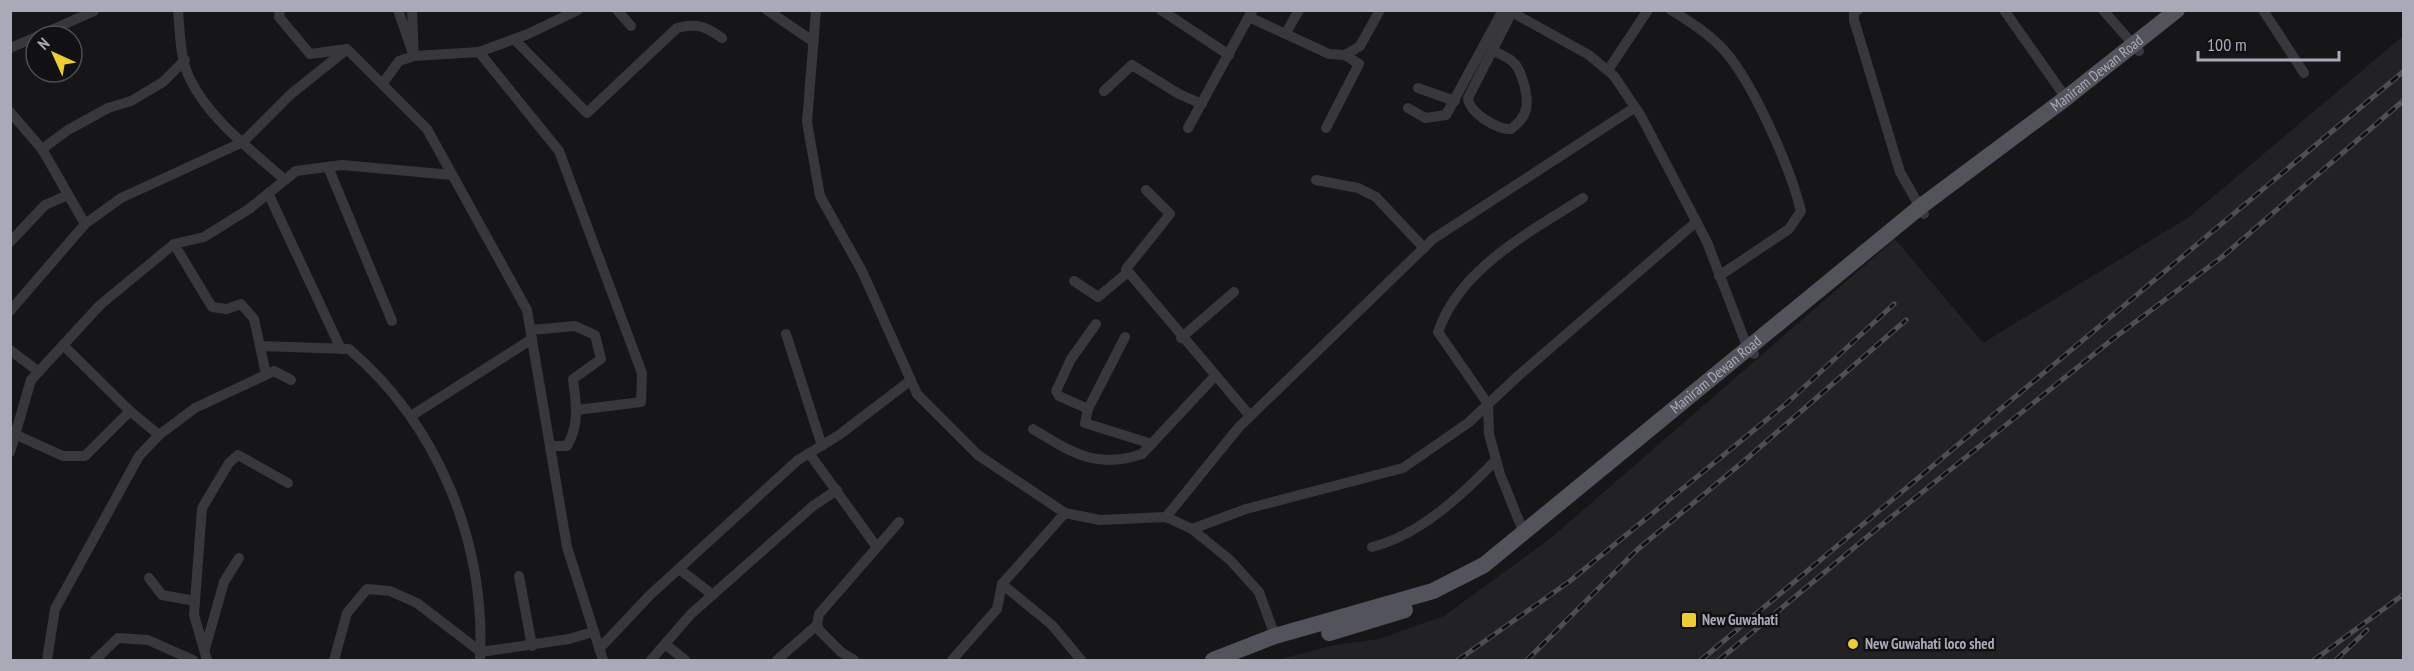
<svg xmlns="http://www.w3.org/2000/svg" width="2414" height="671" font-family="'PT Sans Narrow',sans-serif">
  <rect width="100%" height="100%" fill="#161517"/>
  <path fill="#222224" d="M2403 36V660H1276L1335 645 1379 639 1444 616 1551 538 1895 239 1983 343 2189 217Z"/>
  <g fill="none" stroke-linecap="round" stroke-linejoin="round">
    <g stroke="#37373c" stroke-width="10">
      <path d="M178 10C180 32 180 60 190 79 210 120 251 150 285 180"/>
      <path d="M280 10 279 17 310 54 347 49 427 129 527 310 567 547 603 660"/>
      <path d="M398 10 414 56 412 10"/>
      <path d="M617 10 631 26"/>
      <path d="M767 10 814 42"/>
      <path d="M816 10 807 122 820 196 862 271 917 394 978 455 1065 513 1100 520 1166 517 1192 529 1230 560 1259 592 1275 636"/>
      <path d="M1161 10 1229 55"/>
      <path d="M1508 10 1589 55 1614 76 1641 116 1707 242 1748 349 1754 354"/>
      <path d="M1671 10C1689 21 1708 33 1723 49 1753 82 1790 167 1801 211L1789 229 1719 276"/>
      <path d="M1858 10 1854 12V20L1900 172 1924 214"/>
      <path d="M2004 10 2066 98"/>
      <path d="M2103 10 2139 51"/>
      <path d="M2263 10 2304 73"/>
      <path d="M1249 17 1329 54 1345 55 1360 46 1380 10"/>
      <path d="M1286 33 1299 10"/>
      <path d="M38 36 94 11"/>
      <path d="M514 39 587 113 677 28C697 23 705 26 722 38"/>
      <path d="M10 48 36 37"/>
      <path d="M1492 50C1499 54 1508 57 1513 62 1520 68 1521 76 1524 84 1529 102 1529 116 1511 129 1498 130 1469 113 1468 98L1513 10"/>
      <path d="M479 52 559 151 642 373 641 402 577 410"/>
      <path d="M1608 70 1648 10"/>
      <path d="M383 83 399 61 414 56 479 52 528 34 578 10"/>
      <path d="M1418 88 1455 101"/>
      <path d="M1104 91 1132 65 1179 94 1202 104"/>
      <path d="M1408 108 1425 118 1446 115 1503 10"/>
      <path d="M10 112 42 149 85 224"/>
      <path d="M1188 128 1252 11"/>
      <path d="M1326 128 1359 64 1345 55"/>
      <path d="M42 149 68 130 108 108 131 101 163 82 185 60"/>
      <path d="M328 167 392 321"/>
      <path d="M1316 180 1358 188 1376 197 1424 248"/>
      <path d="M1146 190 1170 214 1126 269 1250 416"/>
      <path d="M268 193 341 349"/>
      <path d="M10 242 45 205 68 195"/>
      <path d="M174 244 212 307 227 309 241 304 254 319 266 374"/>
      <path d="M1074 281 1098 297 1128 272"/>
      <path d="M10 311 85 224 121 198 243 142 291 94 346 50"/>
      <path d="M531 330 575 326 595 335 601 359 573 379C576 403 580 424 567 446H550"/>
      <path d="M786 334 822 446"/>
      <path d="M1125 337 1088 409 1085 423 1152 444"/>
      <path d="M1181 338 1234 292"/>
      <path d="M63 345 130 411 159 435"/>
      <path d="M260 346 349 349C439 426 486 543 480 660"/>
      <path d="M10 350 39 372"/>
      <path d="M1088 409 1059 396 1056 391 1071 359 1096 324"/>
      <path d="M411 416 532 339"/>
      <path d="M1033 429C1071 452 1096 470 1142 454L1215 376"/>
      <path d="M10 432 63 456H85L130 411"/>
      <path d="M10 452 31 380 100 305 174 244 204 237 249 209 296 171 342 165 452 175"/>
      <path d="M809 453 876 546"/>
      <path d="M1166 517 1239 427 1433 239 1634 108"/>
      <path d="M1192 529 1246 509 1403 468 1468 423 1518 376 1696 222"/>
      <path d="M1523 531 1500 474 1489 434 1488 404 1438 332C1460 268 1529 233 1583 198"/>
      <path d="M1372 547C1420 535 1462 495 1496 460"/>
      <path d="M679 569 713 595"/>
      <path d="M519 576 532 646"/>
      <path d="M149 578 162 595 195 601"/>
      <path d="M1002 584 1052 625 1081 660"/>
      <path d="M665 644 685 660"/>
      <path d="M205 649 224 582 239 558"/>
      <path d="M599 649 650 595 798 460 839 435 911 380"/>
      <path d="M47 660 55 609 139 456 159 435 195 408 274 371 291 380"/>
      <path d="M95 660 118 638 148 640 193 660"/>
      <path d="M207 660 194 615 202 508 229 463 238 455 288 483"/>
      <path d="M334 660 347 613 367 589 390 591 417 603 481 652 569 639 593 632"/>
      <path d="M651 660 691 614 813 506 837 490"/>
      <path d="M777 660 817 625"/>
      <path d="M854 660 841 652 819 630 817 625 819 614 899 522"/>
      <path d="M952 660 997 609 1002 584 1065 513"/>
    </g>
    <g stroke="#53535b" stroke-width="16">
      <path d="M1329 633 1405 610"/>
      <path id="s1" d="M1213 660 1275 636 1433 591 1484 565 1920 207 2066 98 2177 10"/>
    </g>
    <defs>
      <g id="rail">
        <path d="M1458 660 1570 581 1787 403 1894 304"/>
        <path d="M1527 660 1638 549 1744 461 1906 320"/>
        <path d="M1701 660 2404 71"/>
        <path d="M1719 660 1879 527 2114 338 2222 257 2404 100"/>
        <path d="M2314 660 2404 594"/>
        <path d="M2336 660 2367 630"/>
      </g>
    </defs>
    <use href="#rail" stroke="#4e4e55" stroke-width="5"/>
    <use href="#rail" stroke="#111012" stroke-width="3" stroke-dasharray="9" stroke-linecap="butt"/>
  </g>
  <g fill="#eccd38" stroke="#111012" stroke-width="2">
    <rect x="1681" y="612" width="16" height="16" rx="3"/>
    <circle cx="1853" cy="644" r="6"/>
  </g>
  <g text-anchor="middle" stroke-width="5" stroke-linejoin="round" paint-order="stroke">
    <g font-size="15" fill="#a8aab7" stroke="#111012">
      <text dy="5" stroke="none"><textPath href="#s1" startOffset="1074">Maniram Dewan Road</textPath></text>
      <text dy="5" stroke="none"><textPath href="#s1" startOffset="588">Maniram Dewan Road</textPath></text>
    </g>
    <g font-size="15" font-weight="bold" fill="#a8aab7" stroke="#111012" text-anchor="start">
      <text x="1702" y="625">New Guwahati</text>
      <text x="1865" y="649">New Guwahati loco shed</text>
    </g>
  </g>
  <rect width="2414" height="671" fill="none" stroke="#a8aab7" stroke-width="24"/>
  <g transform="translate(54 54) rotate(315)"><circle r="28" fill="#111012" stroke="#4d4e54" stroke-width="1.5"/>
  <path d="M0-4.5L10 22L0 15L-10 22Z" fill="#eccd38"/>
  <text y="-9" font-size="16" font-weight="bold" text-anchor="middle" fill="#a8aab7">N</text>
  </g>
  <path d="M2198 51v9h141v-9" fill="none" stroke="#a8aab7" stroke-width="3"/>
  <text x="2207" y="51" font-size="18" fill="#a8aab7" stroke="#111012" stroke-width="4.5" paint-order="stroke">100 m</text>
</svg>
